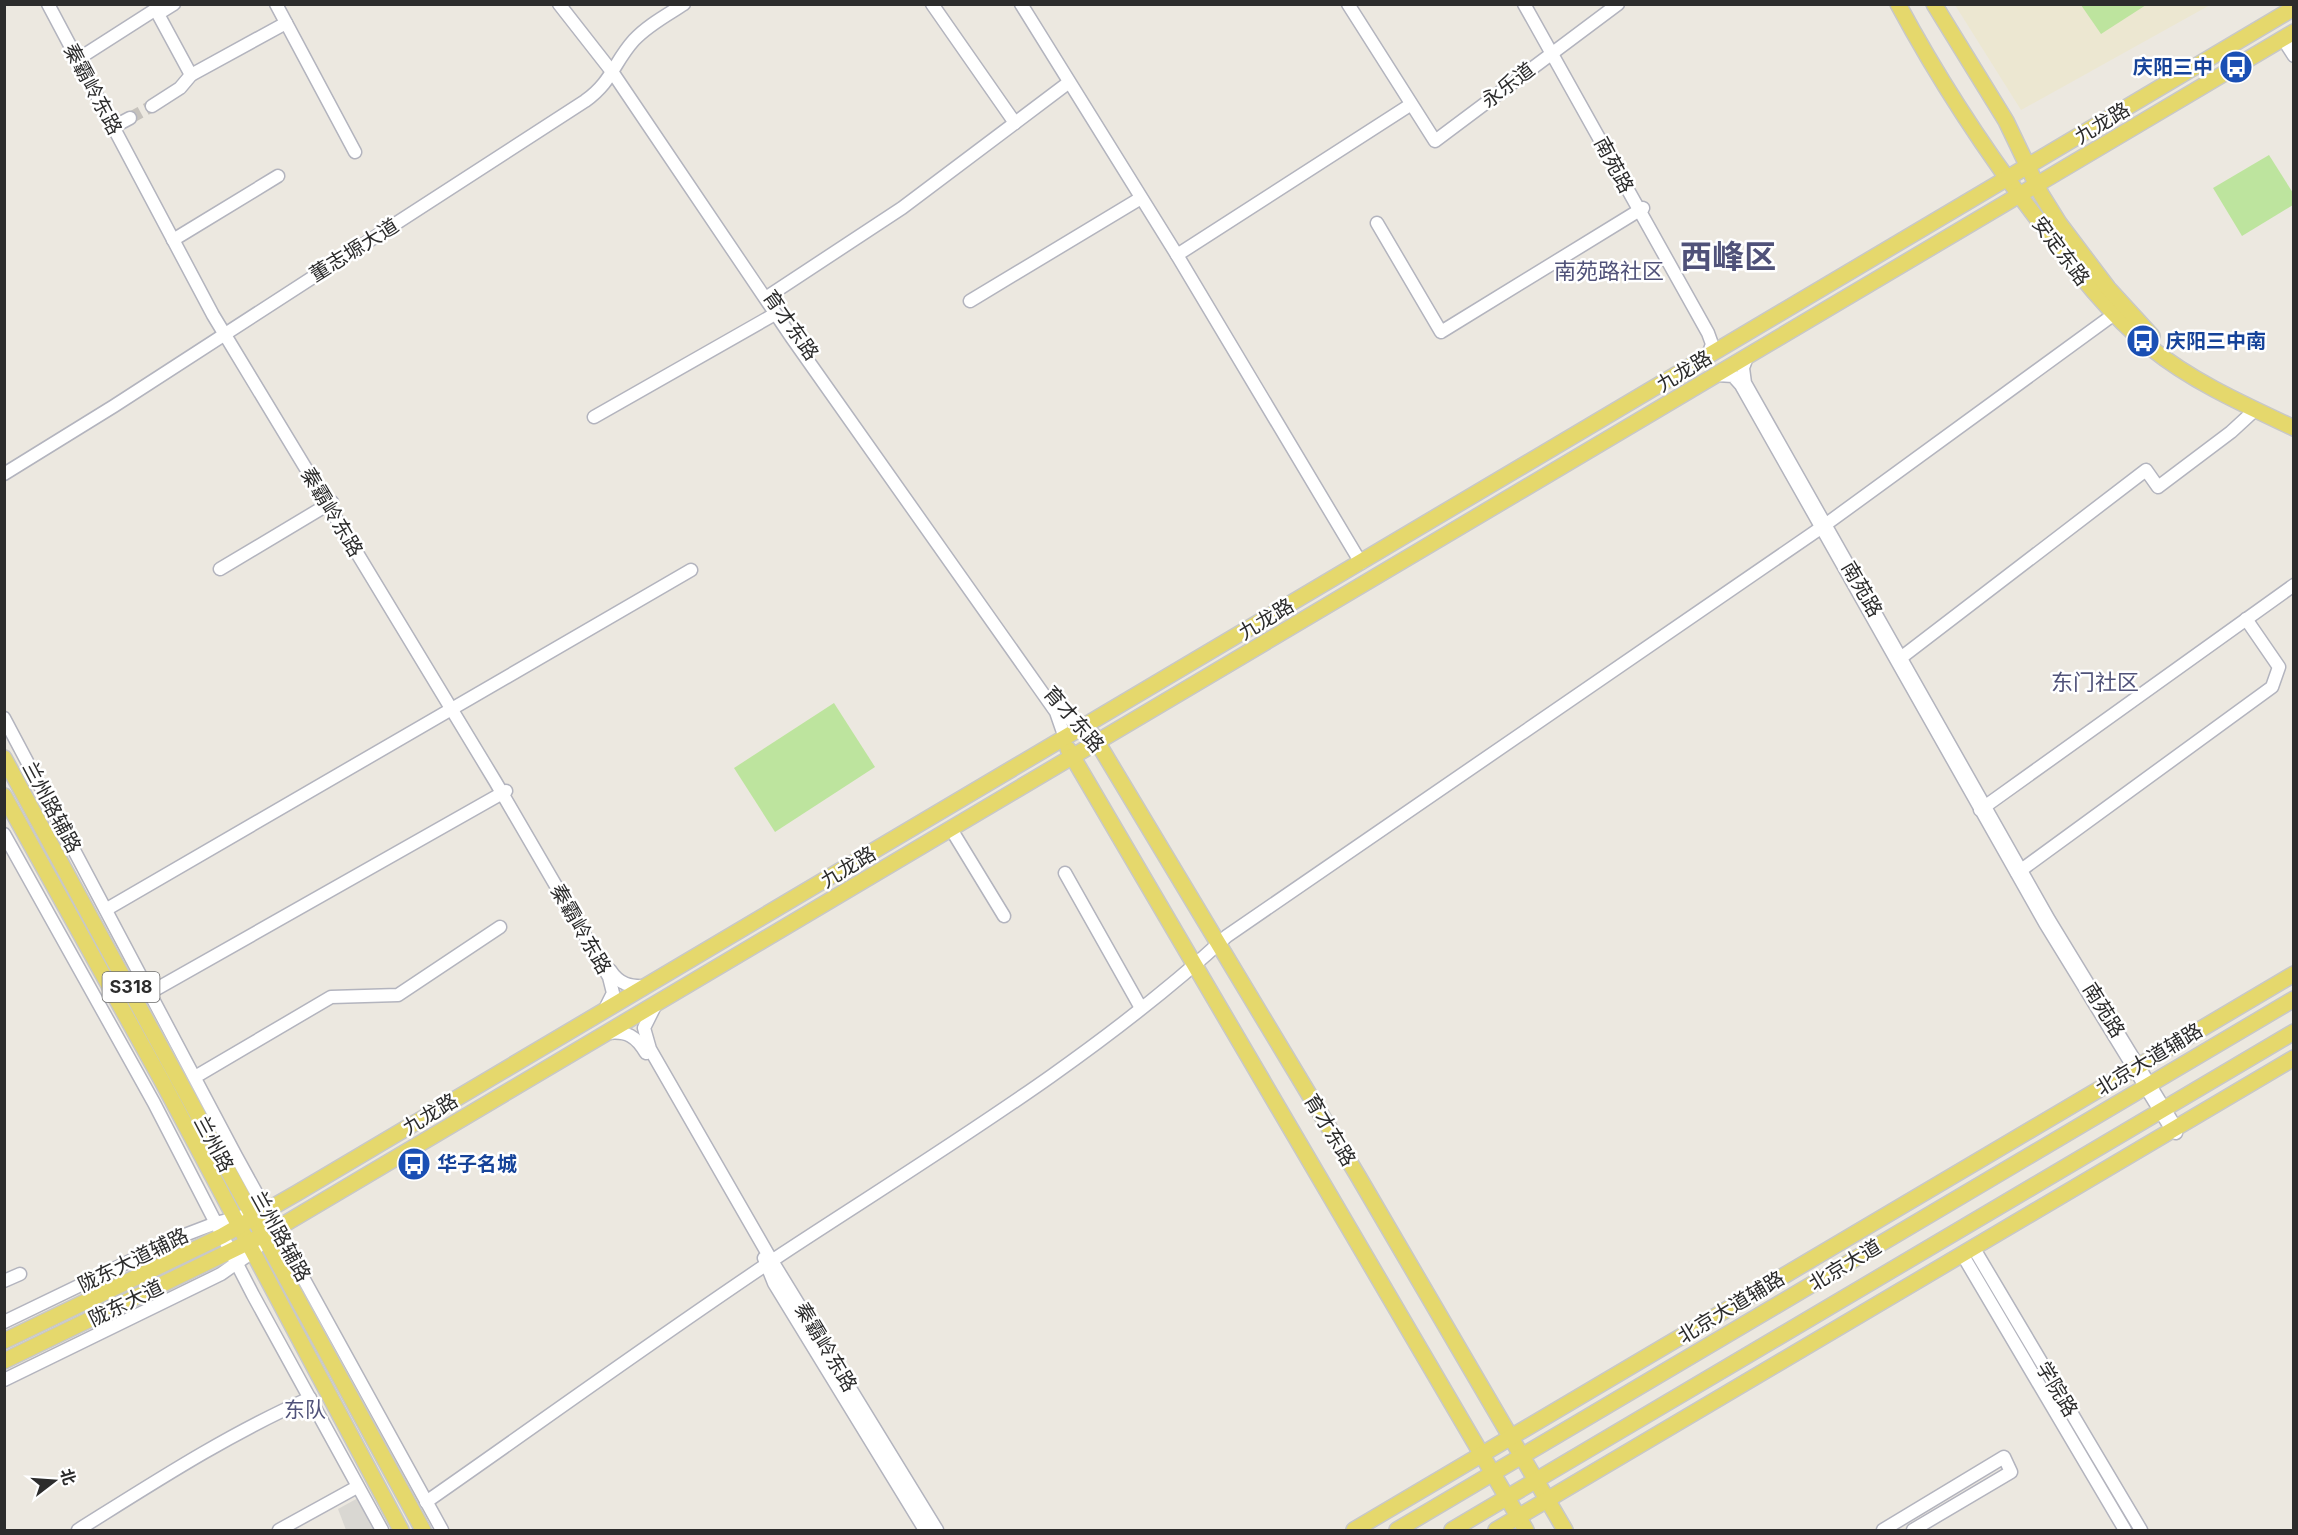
<svg xmlns="http://www.w3.org/2000/svg" width="2298" height="1535" font-family="Inter,'Noto Sans SC',sans-serif">
  <rect width="100%" height="100%" fill="#ece8e0"/>
  <path fill="#ece7d1" d="M1955 5H2210L2021 110Z"/>
  <g fill="#bde49e">
    <path d="M2081 5H2146L2101 34Z"/>
    <path d="M2269 155 2293 193V205L2242 236 2213 188Z"/>
    <path d="M834 703 875 767 775 832 734 768Z"/>
  </g>
  <path fill="#d9d7d2" d="M358 1498 376 1530H346L338 1509Z"/>
  <g fill="none" stroke-linecap="round" stroke-linejoin="round">
    <path stroke="#c6c2bc" stroke-width="12" stroke-dasharray="12 6" stroke-linecap="butt" d="M130 118 152 106"/>
    <defs>
      <g id="minor">
        <path d="M48 4 213 315 495 781 609 977 613 993 604 1011"/>
        <path d="M174 4 158 14 191 75"/>
        <path d="M276 4 355 152"/>
        <path d="M559 4 613 73 792 338 1056 712 1065 738"/>
        <path d="M932 4 1015 123"/>
        <path d="M1021 4 1177 255 1361 563"/>
        <path d="M1348 4 1435 141 1618 4"/>
        <path d="M1524 4 1708 333 1712 344 1707 358"/>
        <path d="M2283 39 2294 56"/>
        <path d="M78 59 164 4"/>
        <path d="M152 106 180 88 191 75 286 23"/>
        <path d="M113 127 130 118"/>
        <path d="M1377 223 1441 332 1643 208"/>
        <path d="M173 240 278 176"/>
        <path d="M1177 255 1410 105"/>
        <path d="M770 295 902 208 1068 83"/>
        <path d="M970 301 1141 198"/>
        <path d="M1717 375 1733 376 1741 385 2045 923 2172 1130 2176 1133V1128L2049 920 1745 383 1743 368 1747 357"/>
        <path d="M594 417 775 314"/>
        <path d="M4 474 114 406 585 101C612 82 614 62 634 40 648 25 667 15 684 4"/>
        <path d="M220 569 332 502"/>
        <path d="M1898 660 2146 470 2158 487 2231 432 2256 409"/>
        <path d="M1058 705 1071 720 1084 726"/>
        <path d="M4 718 236 1156 442 1530"/>
        <path d="M1980 810 2294 585"/>
        <path d="M951 829 1004 916"/>
        <path d="M4 834 154 1103 253 1295 382 1530"/>
        <path d="M1065 873 1141 1008"/>
        <path d="M2017 873 2272 687 2279 667 2246 619"/>
        <path d="M107 909 691 570"/>
        <path d="M610 970C619 984 630 987 646 986"/>
        <path d="M151 992 506 791"/>
        <path d="M655 1006 644 1028 650 1049 769 1256 937 1530"/>
        <path d="M608 1033C627 1031 636 1036 646 1053"/>
        <path d="M195 1077 331 997 398 995 500 927"/>
        <path d="M1973 1247 2141 1530"/>
        <path d="M1962 1254 2125 1530"/>
        <path d="M764 1258 774 1283 925 1530"/>
        <path d="M4 1281 20 1274"/>
        <path d="M4 1322 182 1236 216 1223 259 1212"/>
        <path d="M4 1380 221 1274 251 1253 271 1235"/>
        <path d="M426 1502C545 1419 662 1334 782 1254 934 1154 1092 1060 1227 936L1825 525 2113 315"/>
        <path d="M78 1530C153 1483 228 1434 310 1398"/>
        <path d="M279 1530 357 1487"/>
        <path d="M1883 1530 2004 1457 2011 1472 1913 1530"/>
      </g>
      <g id="major">
        <path d="M1898 4C1941 84 1990 158 2045 229 2078 273 2108 313 2151 348 2193 382 2245 405 2294 428"/>
        <path d="M1934 4 2006 121 2041 194 2059 223 2108 288 2152 336"/>
        <path d="M1093 735 1358 1176 1565 1530"/>
        <path d="M1068 749 1526 1530"/>
        <path d="M4 758 423 1530"/>
        <path d="M4 796 162 1081 401 1530"/>
        <path d="M4 1341 222 1236 297 1193 2294 8"/>
        <path d="M4 1361 276 1229 2294 32"/>
        <path d="M1354 1530 2294 974"/>
        <path d="M1397 1530 2294 999"/>
        <path d="M1452 1530 2294 1032"/>
        <path d="M1496 1530 2294 1058"/>
      </g>
    </defs>
    <use href="#minor" stroke="#b3b4be" stroke-width="15"/>
    <use href="#major" stroke="#c8c8c8" stroke-width="18"/>
    <use href="#minor" stroke="#fff" stroke-width="12"/>
    <use href="#major" stroke="#e5d86c" stroke-width="15"/>
  </g>
  <defs>
    <symbol id="bus-disc" viewBox="-11 -11 22 22"><circle r="9.5" fill="#1a4fb4" stroke="#fff"/><path d="M-5-6H5V4H4V6H2V4H-2V6H-4V4H-5ZM-3.5-4V0h7V-4ZM-3.5 1.2v1.5H-2V1.2ZM2 1.2v1.5H3.5V1.2Z" fill="#fff"/></symbol>
  </defs>
  <g fill-rule="evenodd">
    <use href="#bus-disc" x="2217" y="48" width="38" height="38"/>
    <use href="#bus-disc" x="2124" y="322" width="38" height="38"/>
    <use href="#bus-disc" x="395" y="1145" width="38" height="38"/>
  </g>
  <g text-anchor="middle" stroke-width="5" stroke-linejoin="round" paint-order="stroke">
    <rect fill="#fff" stroke="#6b6b6b" stroke-width="1.5" x="102.5" y="972" width="57" height="30" rx="4.5"/>
    <g font-size="18" font-weight="bold" fill="#2c2c2c">
      <text x="131" y="993">S318</text>
    </g>
    <g font-size="20" font-weight="bold" fill="#164399" stroke="#fff" text-anchor="start">
      <text x="2213" y="74" text-anchor="end">庆阳三中</text>
      <text x="2166" y="348">庆阳三中南</text>
      <text x="437" y="1171">华子名城</text>
    </g>
    <g font-size="20" fill="#2c2c2c" stroke="#fff">
      <text transform="translate(1508 85) rotate(-37)" y="7">永乐道</text>
      <text transform="translate(93 89) rotate(62)" y="7">秦霸岭东路</text>
      <text transform="translate(2102 123) rotate(-31)" y="7">九龙路</text>
      <text transform="translate(1614 165) rotate(62)" y="7">南苑路</text>
      <text transform="translate(354 250) rotate(-32)" y="7">董志塬大道</text>
      <text transform="translate(2061 251) rotate(53)" y="7">安定东路</text>
      <text transform="translate(791 325) rotate(55)" y="7">育才东路</text>
      <text transform="translate(1684 371) rotate(-31)" y="7">九龙路</text>
      <text transform="translate(332 512) rotate(59)" y="7">秦霸岭东路</text>
      <text transform="translate(1862 589) rotate(60)" y="7">南苑路</text>
      <text transform="translate(1266 619) rotate(-31)" y="7">九龙路</text>
      <text transform="translate(1074 719) rotate(49)" y="7">育才东路</text>
      <text transform="translate(52 807) rotate(62)" y="7">兰州路辅路</text>
      <text transform="translate(848 867) rotate(-31)" y="7">九龙路</text>
      <text transform="translate(581 929) rotate(60)" y="7">秦霸岭东路</text>
      <text transform="translate(2104 1010) rotate(58)" y="7">南苑路</text>
      <text transform="translate(2149 1059) rotate(-31)" y="7">北京大道辅路</text>
      <text transform="translate(430 1114) rotate(-31)" y="7">九龙路</text>
      <text transform="translate(1330 1130) rotate(59)" y="7">育才东路</text>
      <text transform="translate(214 1144) rotate(62)" y="7">兰州路</text>
      <text transform="translate(281 1236) rotate(61)" y="7">兰州路辅路</text>
      <text transform="translate(133 1260) rotate(-26)" y="7">陇东大道辅路</text>
      <text transform="translate(1845 1265) rotate(-31)" y="7">北京大道</text>
      <text transform="translate(126 1303) rotate(-26)" y="7">陇东大道</text>
      <text transform="translate(1731 1307) rotate(-31)" y="7">北京大道辅路</text>
      <text transform="translate(826 1347) rotate(59)" y="7">秦霸岭东路</text>
      <text transform="translate(2057 1389) rotate(59)" y="7">学院路</text>
    </g>
    <g font-size="21" fill="#505279" stroke="#fff">
      <text x="305" y="1417">东队</text>
    </g>
    <g font-size="22" fill="#505279" stroke="#fff">
      <text x="1609" y="279">南苑路社区</text>
      <text x="2095" y="690">东门社区</text>
    </g>
    <g font-size="32" font-weight="bold" fill="#505279" stroke="#fff">
      <text x="1728" y="268">西峰区</text>
    </g>
  </g>
  <rect width="2298" height="1535" fill="none" stroke="#2c2c2c" stroke-width="12"/>
  <g transform="translate(54 1481) rotate(73)" stroke="#ffffff" stroke-width="4.5" paint-order="stroke">
  <path d="M0-4.5L10 22L0 15L-10 22Z" fill="#2c2c2c"/>
  <text y="-9" font-size="16" font-weight="bold" text-anchor="middle" fill="#2c2c2c">北</text>
  </g>
</svg>
